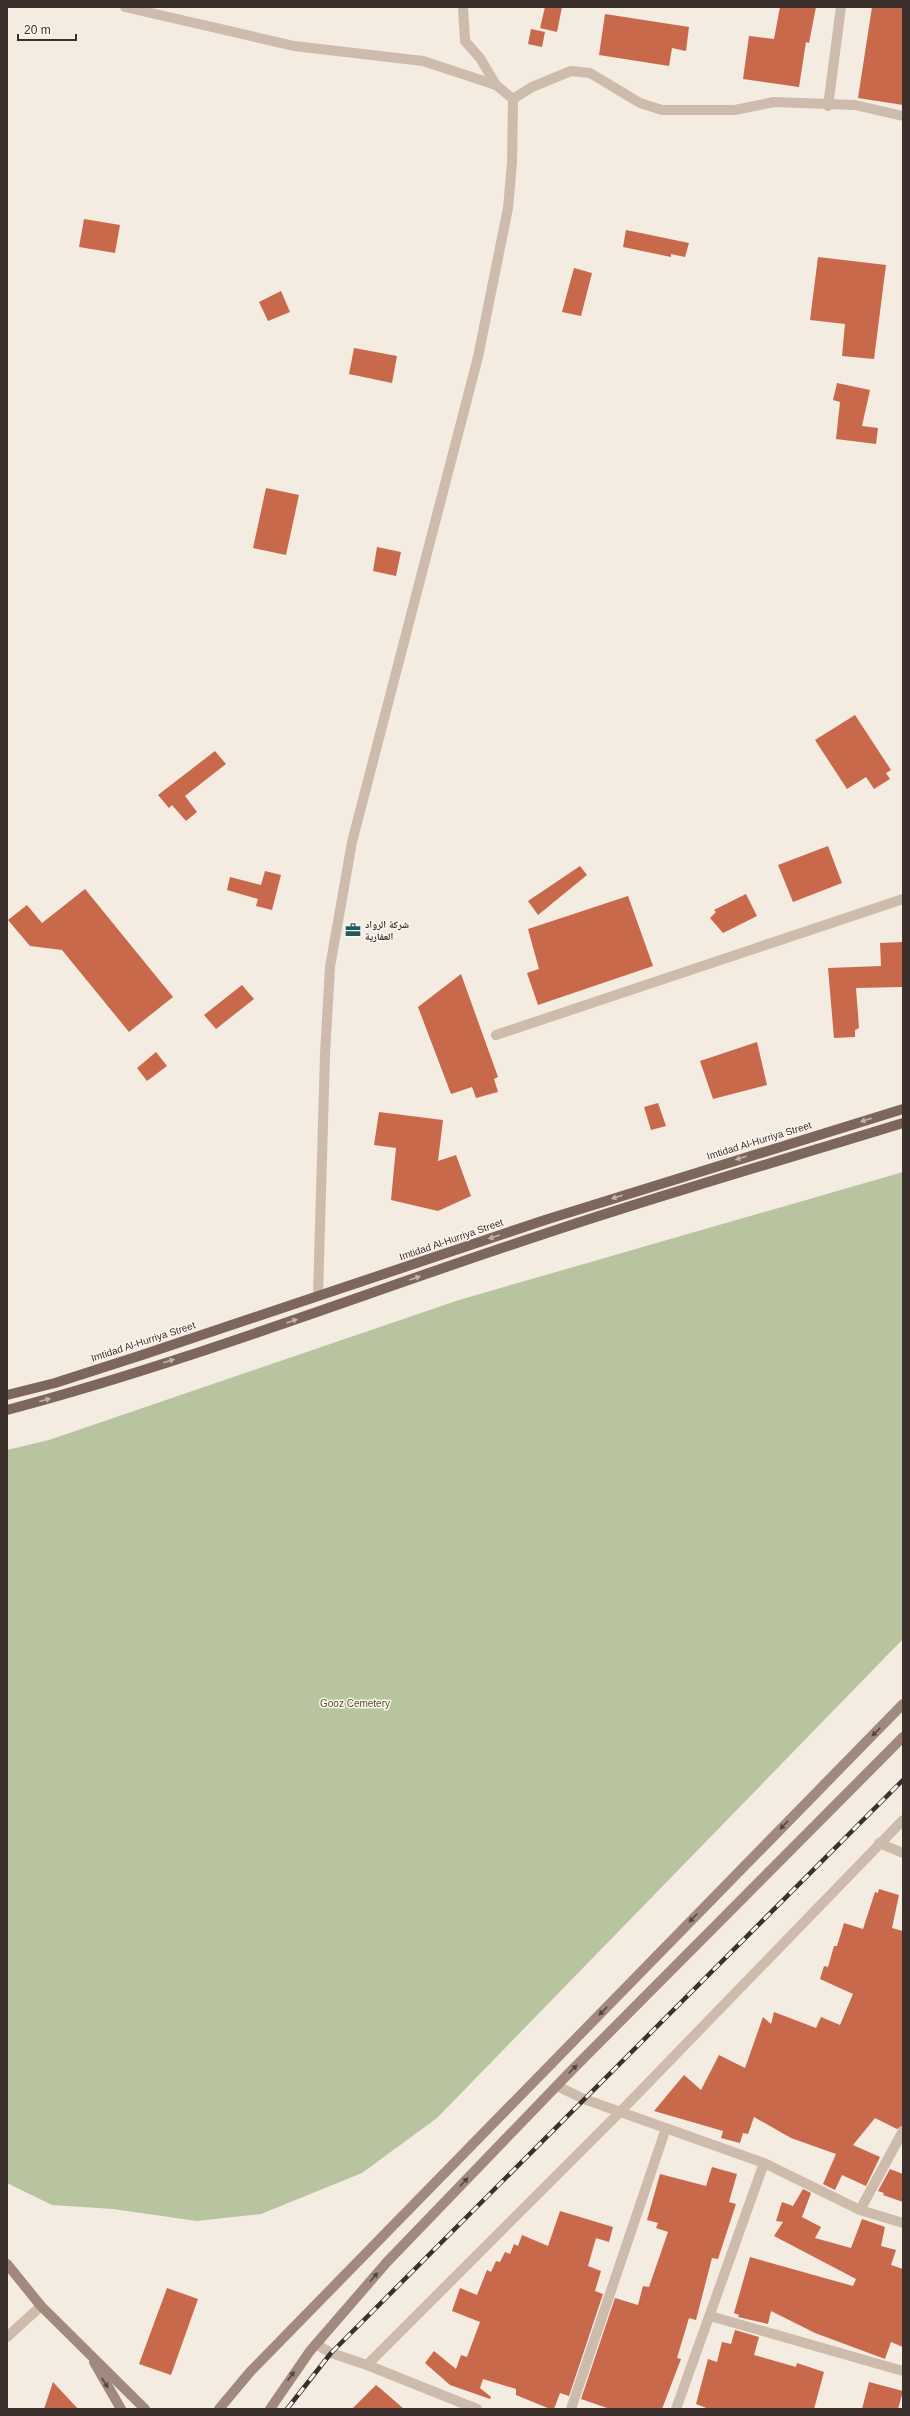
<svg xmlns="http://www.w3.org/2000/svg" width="910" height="2416" font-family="Arial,'Noto Naskh Arabic',sans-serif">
  <rect width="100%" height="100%" fill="#f4ebe1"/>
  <path fill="#b8c4a0" d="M903 1172V1639L437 2118 362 2173 261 2214 197 2221 113 2209 52 2205 7 2183V1450L49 1440 459 1300Z"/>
  <g fill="#c8694b">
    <path d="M545 7H562L557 32 540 28Z"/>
    <path d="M780 7H816L809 43 806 42 799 87 743 79 749 36 774 39Z"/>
    <path d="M872 7H903V105L858 98Z"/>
    <path d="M605 14 689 27 686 51 672 48 669 66 599 55Z"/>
    <path d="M531 29 545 32 542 47 528 44Z"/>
    <path d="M84 219 120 225 115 253 79 247Z"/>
    <path d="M626 230 689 243 685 257 671 254V257L623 247Z"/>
    <path d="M818 257 886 265 874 359 842 356 845 324 810 320Z"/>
    <path d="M574 268 592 273 581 316 562 312Z"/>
    <path d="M281 291 290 312 268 321 259 302Z"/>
    <path d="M354 348 397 356 392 383 349 374Z"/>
    <path d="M837 383 870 390 862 426 878 428 876 444 836 439 840 402 833 400Z"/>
    <path d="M266 488 299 495 286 555 253 548Z"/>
    <path d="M377 547 401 552 396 576 373 571Z"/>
    <path d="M855 715 891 770 886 773 890 779 874 789 866 777 847 789 815 740Z"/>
    <path d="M215 751 226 764 185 796 197 812 186 821 172 805 169 808 158 795Z"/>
    <path d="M828 846 842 883 793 902 778 865Z"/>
    <path d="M580 866 587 875 538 915 528 901Z"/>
    <path d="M265 871 281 875 272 910 256 906 258 899 227 890 230 877 261 885Z"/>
    <path d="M85 889 173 997 129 1032 62 950 30 946 8 920 27 905 42 923Z"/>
    <path d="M746 894 757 916 723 933 710 918 716 912 714 910Z"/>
    <path d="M628 896 653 966 538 1005 527 973 539 969 528 929Z"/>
    <path d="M903 942V987L856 988 859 1028 855 1030V1037L834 1038 828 968 881 966 880 943Z"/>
    <path d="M461 974 498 1077 494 1079 498 1092 476 1098 472 1087 451 1094 418 1007Z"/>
    <path d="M242 985 254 999 216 1029 204 1015Z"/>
    <path d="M757 1042 767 1085 713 1099 700 1061Z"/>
    <path d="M156 1052 167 1066 147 1081 137 1068Z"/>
    <path d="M658 1103 666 1126 651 1130 644 1107Z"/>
    <path d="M379 1112 443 1120 438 1161 456 1155 471 1196 438 1211 391 1200 396 1148 374 1145Z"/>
    <path d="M879 1889 899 1895 892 1928 903 1931V2125L897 2129 875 2118 853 2145 880 2157 866 2186 842 2175 835 2190 823 2184 836 2154 791 2138 754 2117 748 2134 743 2133 740 2143 721 2138 723 2131 654 2111 684 2075 701 2090 719 2055 745 2068 763 2017 771 2024 774 2012 816 2028 821 2017 840 2025 853 1994 820 1979 824 1966 828 1967 834 1946H837L844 1923 863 1929 875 1892 878 1893Z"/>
    <path d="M712 2167 737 2174 729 2202 736 2204 718 2259 712 2258 696 2320 689 2318 677 2358 681 2359 662 2409H610L581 2399 615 2298 638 2305 643 2286 649 2287 668 2232 656 2228 658 2223 647 2220 660 2174 706 2186Z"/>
    <path d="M890 2169 903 2174V2202L883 2195 884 2193 878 2191Z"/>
    <path d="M803 2189 811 2193 802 2217 821 2227 815 2238 851 2248 862 2219 885 2227 881 2246 896 2250 891 2265 903 2269V2347L891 2342 885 2359 815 2333 771 2311 768 2324 738 2317 739 2315 734 2313 750 2257 853 2286 856 2279 774 2236 783 2222 776 2221 782 2202 793 2206Z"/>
    <path d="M560 2211 613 2227 609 2242 596 2238 588 2266 601 2271 595 2291 603 2294 569 2396 560 2393 554 2409H550L516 2395V2389L483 2379 480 2388 491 2397 490 2399 450 2385 425 2363 434 2351 456 2369 461 2355 467 2357 480 2322 452 2311 460 2288 477 2295 487 2270 491 2272 496 2261 500 2262 505 2252 510 2254 514 2244 518 2246 522 2235 548 2246Z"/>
    <path d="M167 2288 198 2299 171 2375 139 2364Z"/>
    <path d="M735 2330 759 2337 754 2355 796 2367 797 2363 824 2372 814 2409H709L696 2404 708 2359 717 2362 722 2342 731 2344Z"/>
    <path d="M53 2382 78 2409H44Z"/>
    <path d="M869 2382 903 2391 898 2409H862Z"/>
    <path d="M376 2385 381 2389 404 2409H352Z"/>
  </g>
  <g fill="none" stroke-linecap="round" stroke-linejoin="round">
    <g stroke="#cdbbac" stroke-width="10">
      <path d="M125 7 294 46 423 61 496 85 513 99 532 87 571 71 590 73 640 103 662 110H735L774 102 855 105 903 116"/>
      <path d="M463 7 465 41 480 58 496 85"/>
      <path d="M828 106 841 7"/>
      <path d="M496 1035 903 899"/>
      <path d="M318 1296 325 1054 330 967 352 842 478 357 508 208 512 163 513 99"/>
      <path d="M879 1843 903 1853"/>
      <path d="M557 2086 584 2099 764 2163 860 2210 903 2223"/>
      <path d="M860 2210 903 2131"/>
      <path d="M710 2316 903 2371"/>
      <path d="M7 2337 41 2306"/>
      <path d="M316 2344 331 2353 367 2365 477 2409"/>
      <path d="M367 2365 620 2112 903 1820"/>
      <path d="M571 2409 666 2128"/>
      <path d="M676 2409 764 2163"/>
    </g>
    <g stroke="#a18a7d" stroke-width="10">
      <path d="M7 2264 41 2306 145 2409"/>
      <path d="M94 2362 121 2409"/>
      <path d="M219 2409 250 2372 903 1704"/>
      <path d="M270 2409 310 2351 387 2262 569 2073 903 1737"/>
    </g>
    <g stroke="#7d675c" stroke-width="10">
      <path d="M7 1395 55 1383 142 1355 545 1220 903 1109"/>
      <path d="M7 1410C192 1361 369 1291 550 1232 667 1193 786 1159 903 1123"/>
    </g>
    <defs>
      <path id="rail" d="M287 2409 331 2353 903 1780"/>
    </defs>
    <use href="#rail" stroke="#3b302b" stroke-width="4.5"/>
    <use href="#rail" stroke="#fbf5ee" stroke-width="3" stroke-dasharray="9" stroke-linecap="butt"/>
  </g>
  <defs><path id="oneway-solid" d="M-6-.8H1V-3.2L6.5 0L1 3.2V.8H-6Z"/></defs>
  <g fill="#c2b5ac">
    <use href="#oneway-solid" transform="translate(866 1120) rotate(163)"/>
    <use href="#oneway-solid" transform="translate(741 1158) rotate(163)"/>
    <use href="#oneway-solid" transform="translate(617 1197) rotate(162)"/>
    <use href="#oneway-solid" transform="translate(494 1237) rotate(161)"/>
    <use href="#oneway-solid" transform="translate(415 1278) rotate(-19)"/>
    <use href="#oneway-solid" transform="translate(292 1321) rotate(-19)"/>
    <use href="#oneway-solid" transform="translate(169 1361) rotate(-17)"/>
    <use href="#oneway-solid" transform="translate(45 1400) rotate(-15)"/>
  </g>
  <g fill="#544640">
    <use href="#oneway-solid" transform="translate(876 1732) rotate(135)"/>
    <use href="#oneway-solid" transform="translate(784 1825) rotate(134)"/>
    <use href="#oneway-solid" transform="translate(693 1918) rotate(134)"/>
    <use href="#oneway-solid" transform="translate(603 2011) rotate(134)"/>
    <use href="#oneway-solid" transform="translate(573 2069) rotate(-45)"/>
    <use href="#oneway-solid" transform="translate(464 2182) rotate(-46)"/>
    <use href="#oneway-solid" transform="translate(374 2277) rotate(-49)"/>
    <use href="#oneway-solid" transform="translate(291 2376) rotate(-54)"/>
    <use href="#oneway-solid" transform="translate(105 2383) rotate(57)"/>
  </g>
  <defs>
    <symbol id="office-bare" viewBox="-9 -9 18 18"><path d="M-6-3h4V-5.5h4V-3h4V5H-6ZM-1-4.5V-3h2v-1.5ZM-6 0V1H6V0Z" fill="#1f5a5e" stroke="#fbf5ee" stroke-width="2.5" paint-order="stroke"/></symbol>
  </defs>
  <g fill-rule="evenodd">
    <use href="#office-bare" x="342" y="919" width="22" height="22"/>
  </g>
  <g text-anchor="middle" stroke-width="3" stroke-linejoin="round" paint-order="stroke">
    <g font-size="10" font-weight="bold" fill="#3b302b" stroke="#fbf5ee" text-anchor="start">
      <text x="365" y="928">شركة الرواد<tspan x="365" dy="12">العقارية</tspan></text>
    </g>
    <g font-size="10" fill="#3b302b" stroke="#fbf5ee">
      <text transform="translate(759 1140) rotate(-17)" y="4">Imtidad Al-Hurriya Street</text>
      <text transform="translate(451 1239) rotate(-19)" y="4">Imtidad Al-Hurriya Street</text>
      <text transform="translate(143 1341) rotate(-18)" y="4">Imtidad Al-Hurriya Street</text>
    </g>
    <g font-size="10" fill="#4a5a2e" stroke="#fbf5ee">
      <text x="355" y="1707">Gooz Cemetery</text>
    </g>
  </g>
  <rect width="910" height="2416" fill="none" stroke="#3b302b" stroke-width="16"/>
  <path d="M18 34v6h58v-6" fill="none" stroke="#3b302b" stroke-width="2"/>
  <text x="24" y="34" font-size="12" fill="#3b302b" stroke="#fbf5ee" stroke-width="3" paint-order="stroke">20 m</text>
</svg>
